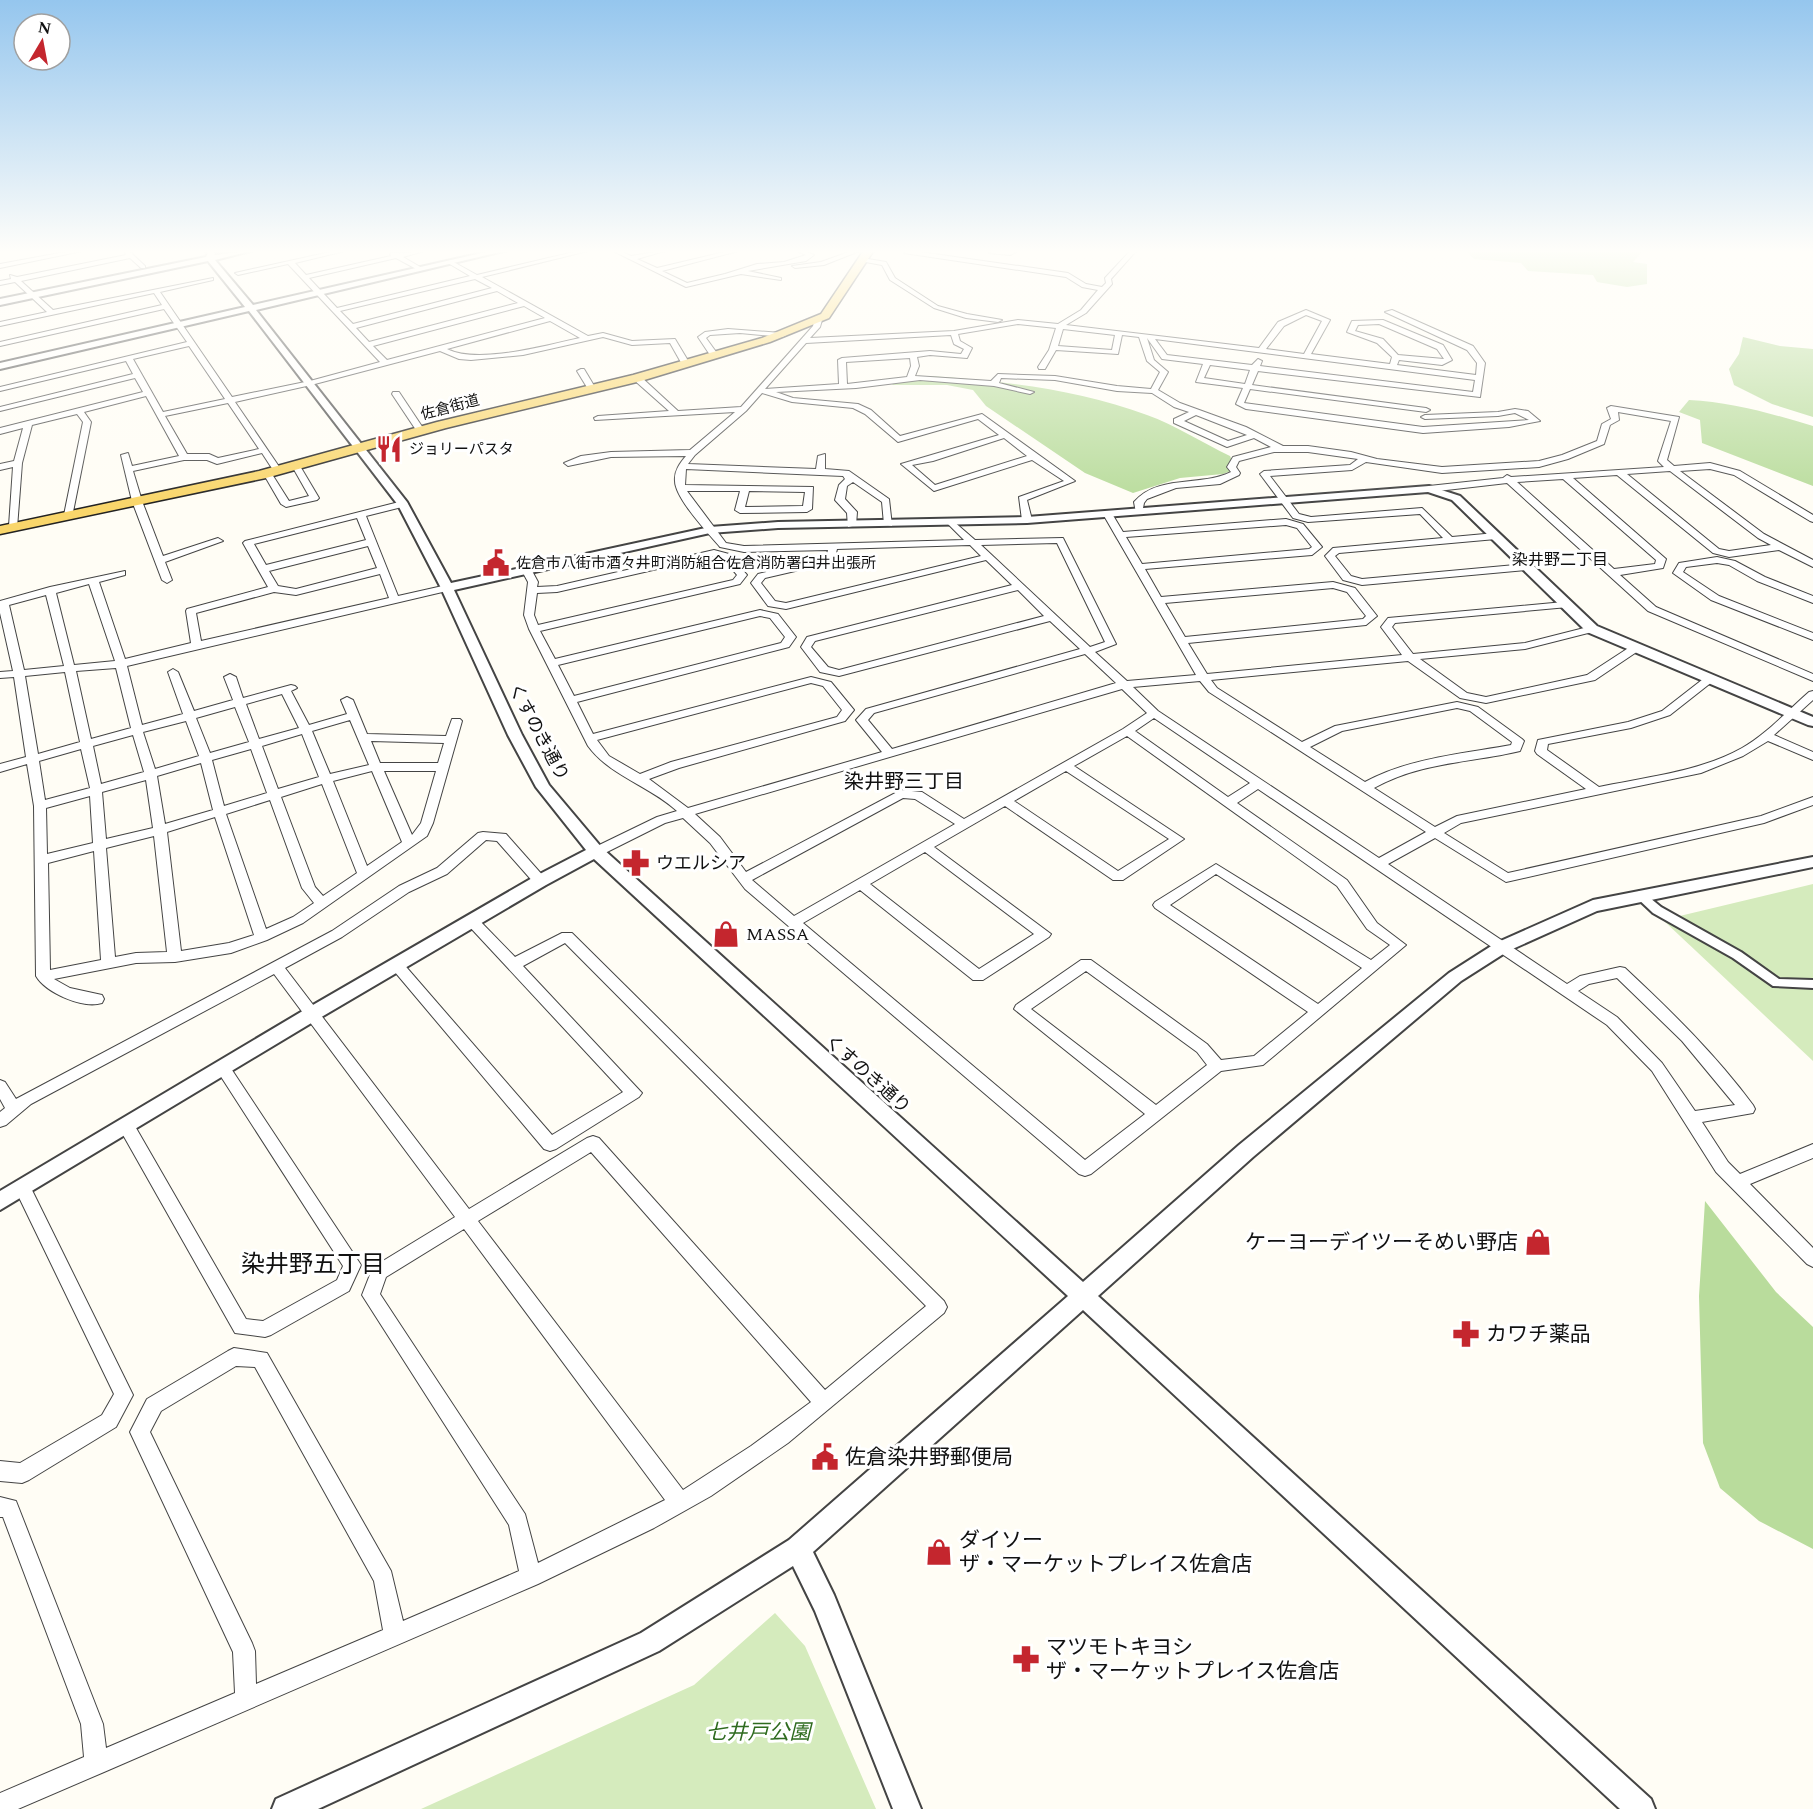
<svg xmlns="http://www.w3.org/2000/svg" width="1813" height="1809" font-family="Spectral,'Noto Sans JP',serif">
  <rect width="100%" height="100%" fill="#fffdf5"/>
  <g fill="#d5ebbd">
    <path d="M1813 884V1061L1663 920Z"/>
    <path d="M775 1613 805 1646 876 1809H421L694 1685Z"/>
  </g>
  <g fill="#b9dc9c">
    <path d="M1465 250H1644L1633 262 1647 264V284L1627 287 1597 282 1593 275 1528 271 1521 263 1474 259Z"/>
    <path d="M1743 337 1780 346 1813 349V417L1772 404 1734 385 1729 369 1739 354Z"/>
    <path d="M930 376C1003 381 1078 389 1147 415 1175 425 1203 443 1230 456L1236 469 1223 474 1180 478 1133 493 1085 473 986 406 973 390 947 385H892L898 378Z"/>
    <path d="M1689 400C1732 402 1773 414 1813 426V486L1702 443 1700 420 1679 412Z"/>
    <path d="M1705 1201 1776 1292 1813 1327V1549L1759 1521 1720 1488 1703 1443 1699 1296Z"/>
  </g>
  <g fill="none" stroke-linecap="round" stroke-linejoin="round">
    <defs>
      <path id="pedestrian" d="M1640 891 1644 893 1661 907 1741 952 1779 979 1813 980V988L1773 986 1733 958 1653 913 1636 897 1635 895 1636 893Z"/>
      <g id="minor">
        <path d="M76 250H87L0 268V264Z"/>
        <path d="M124 250H128L145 266V268H141L130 258 21 281 53 310 213 278V280L160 292 232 397 310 381 380 362 288 264 238 275 235 273 339 250H349L295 263 306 275 391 256 390 254 393 252C403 256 417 249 428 250L403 257 422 268 420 271 396 258 309 278 337 308 470 276 448 263 450 260 477 275 582 250H592L482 277 588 336 603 333 632 341 675 339 690 364 683 366 670 343 632 345 603 337 523 355 471 360 459 359 440 351 311 385 235 402 282 471 281 473H275L262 453 217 464 207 460H184L133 471 142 501 163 556 218 538 223 541 165 562 172 580 167 583 162 580 132 501 121 455 128 453 132 466 179 456 146 396 84 412 91 422 72 517 64 515 83 422 77 414 32 425 22 463 17 528 9 526 13 467 0 470V464L14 461 23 428 0 434V428L143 392 135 378 0 411V407L133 374 126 361 0 391V387L187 342 164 309 0 346V342L162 305 154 293 0 326V322L47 312 15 282 0 285V281L11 279 10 275 17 277 126 255ZM475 279 492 288 353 324 340 311ZM497 291 518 303 369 342 356 328ZM524 306 545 318 387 360 373 346ZM550 321 580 338C547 345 478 365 447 349ZM189 346 225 399 163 412 133 359ZM228 403 259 449 218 458 209 454H187L165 416Z"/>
        <path d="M611 250H618L631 256 668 250 637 259 657 268 733 250H742L662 271 687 283 725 274 757 264 784 262 806 255 795 250H803L814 255 806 261 748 271 781 278V280L741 274 686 287Z"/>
        <path d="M854 250H862L824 265 795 268 792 266 821 262Z"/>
        <path d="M906 250 1068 273 1086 284 1102 287 1106 283 1105 278 1131 250H1137L1111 279 1112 284 1086 313 1066 325 1259 348 1278 322 1306 310 1330 320 1311 354 1390 364 1392 357 1377 343 1347 332 1352 321 1383 320 1443 345 1452 360 1442 365 1399 360 1397 365 1476 375 1477 363 1467 350 1385 312 1392 310 1473 346 1485 363 1480 397 1258 371 1252 385 1426 408 1430 410 1426 412 1250 389 1244 403 1423 427 1529 420 1515 413 1498 416 1425 419 1421 417 1425 415 1498 412 1515 409 1528 411 1540 421 1509 427 1423 433 1246 409 1236 404 1243 388 1196 382 1203 364 1162 359 1147 338 1154 360 1168 372 1158 390 1180 403 1246 427 1283 446H1308L1351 452 1377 459 1442 467 1539 461 1562 455 1597 441 1602 424 1611 419 1607 408 1611 406 1679 417 1667 460 1674 466 1710 463 1740 471 1813 515V522L1810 521 1734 475 1710 469 1680 471 1764 534 1813 560V567L1779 550 1729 557 1713 553 1617 475 1573 478 1666 559 1663 568 1620 575 1656 607 1813 674V681L1648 611 1507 483 1429 492 1424 489 1429 486 1503 478 1507 475 1511 477 1664 467 1658 461 1671 421 1618 412 1619 420 1610 425 1604 444 1568 459 1539 467 1442 473 1366 462 1352 470 1270 476 1299 514 1311 517 1422 508 1452 537 1496 533 1501 536 1496 539 1339 553 1335 556 1351 576 1362 579 1527 564 1532 567 1527 570 1362 585 1343 580 1325 556 1333 548 1443 538 1420 514 1308 522 1293 518 1260 474 1264 471 1350 465 1358 459 1308 452H1274L1239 461 1236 467 1240 473 1239 475 1220 484 1176 488 1147 499 1144 503 1142 513H1136L1134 502C1158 474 1201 487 1231 472L1227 467 1233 457 1271 447 1254 438 1227 447 1174 423V419L1189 412 1174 407 1152 393 1117 391 1055 380 1001 378 999 383 1034 392 1030 394 994 386 920 380 856 388 776 392 793 398 858 404 871 410 900 436 982 414 1075 481 1027 500 1032 520 1027 523 1022 520 1019 497 1064 481 1032 460 934 491 901 464 999 435 978 419 898 442 865 414 853 408 792 402 762 393 746 411 695 455 688 464 816 469 818 456 825 454V469L849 471 889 499 892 526 884 524 882 502 853 482 847 486 845 499 857 512 856 525 848 527 847 513 835 500 839 485 845 479 843 476 686 469 685 485 813 487 812 509 807 512 740 513 735 510 740 491H687L726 543 744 546 964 540 947 523 952 520 975 540 1063 538 1116 644 1095 652 1127 681 1196 675 1103 514 1108 511 1111 512 1123 532 1286 519 1303 524 1322 547 1312 555 1145 569 1161 597 1333 582 1355 588 1377 616 1366 625 1188 643 1207 674 1402 655 1381 627 1388 618 1564 602 1569 605 1568 607 1395 623 1392 627 1413 654 1525 643 1592 626 1597 629 1596 631 1525 649 1420 659 1467 693 1486 697 1587 675 1633 645H1641V649L1595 680 1486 703 1460 698 1408 661 1211 680 1217 688 1302 742 1335 726 1457 702 1478 707 1522 739 1524 741 1520 751C1470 763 1420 762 1374 788L1435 827 1457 816 1586 789 1537 754 1535 751 1538 740 1628 722 1662 711 1707 676 1711 675 1717 678 1670 715 1631 728 1548 744 1547 750 1599 787C1646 777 1699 772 1742 748 1767 734 1787 711 1809 692L1813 691V700L1774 735 1813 752V760L1768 741 1743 756 1701 773 1461 823 1444 833 1508 873 1761 816 1813 797V805L1764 823 1506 882 1435 838 1388 864 1567 984 1580 976 1620 967 1625 968C1671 1011 1715 1054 1753 1105L1755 1109 1753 1113 1702 1122 1728 1162 1740 1174 1813 1144V1158L1750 1184 1813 1248V1267L1807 1264 1716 1172 1652 1071 1607 1025 1258 789 1237 803 1347 880 1377 923 1406 945 1263 1065 1221 1071 1091 1174 1085 1176 1079 1174 745 889 710 843 683 818 665 823 601 855H591L590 852 591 849 657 817 677 811C650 786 610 776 588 746L529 629 524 615 528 582 522 571 523 569H531L538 582 537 587 557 586 714 550 729 554 747 575 740 584 540 631 555 659 760 610 778 614 796 637 789 647 577 702 593 734 811 677 831 682 854 710 845 721 679 768 649 779 688 808 882 752 856 720 866 709 1080 649 1050 621 839 676 820 672 801 647 807 637 1012 585 986 560 786 609 768 606 751 583 758 574 826 558 828 550 744 552 720 547C708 533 675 498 675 481 674 471 680 463 686 456L611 457 568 466 564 463 581 456 611 452 690 450 735 412 595 420 594 418 598 416 669 411 634 380V376H640L678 411 741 407 813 326 815 318 822 320 820 327 810 338 954 331 1018 320 1058 324 1081 310 1098 290 1082 287 1066 277 904 253ZM1306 315 1322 321 1304 354 1266 349 1284 326ZM1018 324 1056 328 1049 350 1038 367 1039 369H1045L1056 350 1118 354 1122 335 1139 337 1147 361 1160 372 1151 389 1117 386 1055 376 998 374 991 381 915 376 919 366 917 357 930 355 967 358 972 348 960 341 958 334ZM1379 324 1437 349 1444 359 1398 355 1383 339 1355 331 1358 325ZM1063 329 1115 335 1112 350 1058 346ZM951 335 954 344 964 349 961 354 930 351 842 358 838 360 839 384 765 389 806 343ZM1155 339 1475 380 1473 392 1260 366 1262 361 1258 359 1252 365 1167 355ZM910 358 911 366 907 377 847 384 846 362ZM1210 365 1250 370 1245 384 1204 378ZM1196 415 1247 435 1228 441 1184 421ZM1004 438 1027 456 935 485 912 465 933 461ZM1670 471 1758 538 1771 545 1729 551 1719 549 1627 474ZM1563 479 1656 560 1655 564 1614 569 1517 482ZM749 491 805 492 803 506 745 507ZM1286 525 1297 528 1312 547 1309 549 1142 564 1126 537ZM1057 543 1105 642 1090 647 981 545ZM970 545 981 556 786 603 775 601 761 583 765 578 834 562 837 549ZM714 556 723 558 737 575 733 580 538 625 534 615 537 593 557 592ZM1333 588 1347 592 1366 616 1363 619 1185 637 1165 603ZM1018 590 1044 616 839 670 828 667 811 647 815 641ZM760 616 770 618 785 637 781 643 574 696 558 665ZM1085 654 1116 683 892 749 868 720 874 713ZM1200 681 1209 692 1426 832 1379 858 1158 711 1133 687ZM811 683 823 686 842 710 837 717 671 762 640 774 609 756 597 740ZM1122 689 1147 713 1123 729 964 819 922 792 901 790 746 872 720 837 695 814ZM1457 708 1470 711 1512 742 1511 745C1462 754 1409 758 1365 782L1310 747 1342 731ZM1154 718 1250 783 1228 797 1135 731ZM1127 736 1337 886 1367 929 1390 945 1371 960 1216 864 1155 902 1153 905 1155 908 1308 1012 1254 1056 1221 1060 1207 1044 1091 960H1081L1016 1005 1014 1009 1145 1114 1085 1160 803 923 860 890 973 980H983L1049 937 1051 934 934 847 1005 806 1113 880H1123L1184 839 1074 766ZM1066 771 1169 839 1118 871 1014 801ZM903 798 915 799 955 824 794 916 752 880ZM925 852 1034 934 979 969 870 884ZM1216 874 1362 968 1318 1004 1170 905ZM1086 971 1197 1052 1207 1065 1156 1105 1031 1009ZM1617 978 1682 1041 1735 1105 1695 1111 1662 1063 1617 1017 1578 991 1589 984Z"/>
        <path d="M1020 250 1010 255 989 253 992 251Z"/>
        <path d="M862 258 886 262 895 278 938 306 967 314 1002 320 998 322 966 318 934 308 890 280 882 265 860 261Z"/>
        <path d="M728 329 782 333 786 335 782 337 740 333 710 335 706 338 719 356 712 358 698 337 705 332Z"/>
        <path d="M581 369H584L596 389 595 391 588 389 577 371Z"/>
        <path d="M393 392H399L425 431 424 433H418L392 394Z"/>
        <path d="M293 464 300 466 319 498 317 500 286 507 281 504 263 473 270 471 289 501 309 496 292 466Z"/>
        <path d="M403 501 408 504 406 506 366 516 398 596 447 585 451 586V590L127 666 142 725 183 714 168 672 173 669 178 672 194 711 233 700 224 677 230 674 236 677 243 698 291 685 295 686 297 688 291 691 309 725 347 714 341 700 347 697 353 700 367 734 446 736 452 719H460L462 721 433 823 427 836 303 923 267 940 231 953 175 962 136 963 54 979 70 988 102 995 104 999 102 1003C83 1009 46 993 36 976L34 806 27 764 0 772V764L26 757 14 677 0 678V672L13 671 0 613V601L50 587 125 571V575L99 582 125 659 191 643 186 611 187 609 268 587 243 543 245 541ZM357 518 366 540 266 565 254 544ZM368 546 377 568 296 589 278 586 269 571ZM380 574 389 598 201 641 196 613 274 592 296 595ZM89 584 115 661 74 665 56 593ZM46 595 64 666 24 670 9 605ZM116 668 131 728 91 739 76 671ZM65 672 80 742 38 754 25 676ZM282 694 299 728 259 739 246 704ZM235 707 249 742 210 753 196 718ZM350 720 369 765 330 774 312 731ZM186 721 199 756 155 769 143 732ZM302 734 319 777 278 789 262 746ZM133 735 144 772 101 784 93 746ZM371 741 444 743 438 763H380ZM81 749 90 788 45 800 39 761ZM251 749 267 793 224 806 212 760ZM201 763 213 810 165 824 157 776ZM372 771 402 842 367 866 333 781ZM384 771H436L421 823 412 835ZM146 780 153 828 106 839 102 792ZM322 784 357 873 323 896 315 887 281 797ZM90 796 93 843 47 854 46 808ZM270 800 302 888 314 903 293 917 266 929 226 814ZM215 817 254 935 229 943 181 951 167 832ZM154 836 167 952 136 953 115 957 106 848ZM94 851 101 960 50 970 48 863Z"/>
        <path d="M1717 557 1735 561 1765 577 1813 596V603L1757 581 1729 565 1717 563 1686 567 1683 572 1719 596 1813 633V640L1711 600 1673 573 1679 563Z"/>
        <path d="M483 832 506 834 545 878 547 881 545 884H535L497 841 486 840 447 874 409 892 342 937 285 968 469 1209 587 1138 593 1136 599 1138 825 1390 926 1306 565 943 523 966 642 1093 639 1097 556 1149 550 1151 544 1149 389 965 391 961H401L552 1135 623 1092 467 924 465 921 472 916 477 918 515 957 562 933H572L944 1301 947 1307 944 1313 788 1443 711 1496 654 1528 538 1584 104 1772 18 1809H0V1793L84 1757 81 1724 3 1517H0V1497L16 1501 103 1724 106 1748 235 1693 233 1652 130 1432 147 1399 228 1351 234 1348 267 1353 391 1571 403 1621 519 1571 509 1525 362 1295 373 1267 455 1217 274 974 31 1104 6 1125 0 1127V1112L5 1108 0 1099V1080L5 1082 16 1099 332 931 399 886 437 868 478 833ZM591 1152 811 1402 751 1446 683 1490 478 1221ZM464 1229 665 1500 538 1563 525 1514 380 1294 386 1277ZM236 1366 255 1367 374 1581 383 1630 256 1684 255 1651 252 1643 150 1432 161 1411Z"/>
        <path d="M223 1062 228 1064 361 1265 349 1291 271 1335 265 1337 235 1333 118 1126 120 1121 126 1120 132 1121 246 1319 263 1321 337 1280 343 1266 218 1072 215 1068 218 1064Z"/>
        <path d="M22 1180 28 1182 133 1395 116 1427 29 1480 22 1483 0 1481V1461L20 1463 102 1415 114 1394 14 1187 16 1182Z"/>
      </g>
      <path id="tertiary" d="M205 250H214L215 255 254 250 215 260 253 305 495 250H508L256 310 407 502 451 583 710 527 778 522 1027 517 1429 486 1460 496 1597 626 1813 717V726L1808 725 1587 632 1452 500 1428 492 1027 523 778 528 710 533 454 590 522 735 549 785 602 848 1083 1282 1239 1145 1449 973 1496 943 1593 900 1813 857V867L1597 911 1508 951 1461 981 1253 1157 1098 1296 1651 1799 1655 1809H1620L1083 1310 813 1552 834 1595 921 1809H893L815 1611 793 1566 659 1651 318 1809H272L276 1799 641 1633 789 1540 1068 1296 594 859 546 885 318 1019 0 1210V1191L306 1009 534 877 586 850 536 787 508 735 441 588 398 505 249 311 0 369V363L245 307 208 261 0 305V299L206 257 208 253Z"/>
      <path id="primary" d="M864 250H874L829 318 770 342 641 381 446 428 266 478 0 534V526L259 471 437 422 633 375 762 338 821 314Z"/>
    </defs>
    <use href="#pedestrian" stroke="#444" stroke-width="4"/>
    <use href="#minor" stroke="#444" stroke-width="2"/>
    <use href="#tertiary" stroke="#444" stroke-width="4"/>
    <use href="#primary" stroke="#222" stroke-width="3"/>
    <use href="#pedestrian" fill="#fff" fill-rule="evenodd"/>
    <use href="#minor" fill="#fff" fill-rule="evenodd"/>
    <use href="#tertiary" fill="#fff" fill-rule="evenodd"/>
    <use href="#primary" fill="#f9d66b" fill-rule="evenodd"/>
  </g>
  <linearGradient id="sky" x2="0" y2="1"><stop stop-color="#95c6ee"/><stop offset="0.5" stop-color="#fffefa"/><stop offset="1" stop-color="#fffefa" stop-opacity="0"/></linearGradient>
  <rect width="1813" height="503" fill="url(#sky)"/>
  <defs>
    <symbol id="restaurant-bare" viewBox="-9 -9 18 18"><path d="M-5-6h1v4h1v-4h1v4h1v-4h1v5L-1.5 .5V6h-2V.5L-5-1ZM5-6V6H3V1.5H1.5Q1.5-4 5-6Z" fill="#c4262e" stroke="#fff" stroke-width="2.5" paint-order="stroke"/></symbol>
    <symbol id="civic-bare" viewBox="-9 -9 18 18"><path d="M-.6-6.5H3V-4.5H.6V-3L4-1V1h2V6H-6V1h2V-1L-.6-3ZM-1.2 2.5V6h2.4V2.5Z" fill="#c4262e" stroke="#fff" stroke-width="2.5" paint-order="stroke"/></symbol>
    <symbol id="pharmacy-bare" viewBox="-9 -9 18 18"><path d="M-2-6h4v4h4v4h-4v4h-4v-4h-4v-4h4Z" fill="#c4262e" stroke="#fff" stroke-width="2.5" paint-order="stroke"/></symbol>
    <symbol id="shop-bare" viewBox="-9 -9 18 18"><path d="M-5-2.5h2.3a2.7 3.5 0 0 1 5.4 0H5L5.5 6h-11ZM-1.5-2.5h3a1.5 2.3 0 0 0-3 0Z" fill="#c4262e" stroke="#fff" stroke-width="2.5" paint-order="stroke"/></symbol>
  </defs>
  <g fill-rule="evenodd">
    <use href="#restaurant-bare" x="370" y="430" width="38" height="38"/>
    <use href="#civic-bare" x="477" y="544" width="38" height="38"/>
    <use href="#pharmacy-bare" x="617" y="844" width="38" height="38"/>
    <use href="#shop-bare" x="707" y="915" width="38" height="38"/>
    <use href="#shop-bare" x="1519" y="1223" width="38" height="38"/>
    <use href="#pharmacy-bare" x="1447" y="1315" width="38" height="38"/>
    <use href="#civic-bare" x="806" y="1438" width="38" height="38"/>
    <use href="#shop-bare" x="920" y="1533" width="38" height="38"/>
    <use href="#pharmacy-bare" x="1007" y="1640" width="38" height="38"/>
  </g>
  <g text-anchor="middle" stroke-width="6" stroke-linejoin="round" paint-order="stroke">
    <g font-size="15" fill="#111" stroke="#fff">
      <text transform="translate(450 407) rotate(-15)" y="5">佐倉街道</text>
    </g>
    <g font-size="15" fill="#111" stroke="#fff" text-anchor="start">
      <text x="409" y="454">ジョリーパスタ</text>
      <text x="516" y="568">佐倉市八街市酒々井町消防組合佐倉消防署臼井出張所</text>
    </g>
    <g font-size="16" fill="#111" stroke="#fff">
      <text x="1560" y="565">染井野二丁目</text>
    </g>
    <g font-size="18" fill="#111" stroke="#fff">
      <text transform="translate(539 732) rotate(62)" y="6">くすのき通り</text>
      <text transform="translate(868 1074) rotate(42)" y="6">くすのき通り</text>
    </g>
    <g font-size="18" fill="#111" stroke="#fff" text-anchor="start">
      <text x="656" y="869">ウエルシア</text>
      <text x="746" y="940">MASSA</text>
    </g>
    <g font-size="20" fill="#111" stroke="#fff">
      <text x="904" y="788">染井野三丁目</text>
    </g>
    <g font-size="21" fill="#111" stroke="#fff" text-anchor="start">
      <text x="1518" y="1249" text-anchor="end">ケーヨーデイツーそめい野店</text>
      <text x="1486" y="1341">カワチ薬品</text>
      <text x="845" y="1464">佐倉染井野郵便局</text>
      <text x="959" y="1547">ダイソー<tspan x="959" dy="24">ザ・マーケットプレイス佐倉店</tspan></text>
      <text x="1046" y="1654">マツモトキヨシ<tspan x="1046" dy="24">ザ・マーケットプレイス佐倉店</tspan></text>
    </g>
    <g font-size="21" font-style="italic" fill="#2f6b1f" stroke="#fff">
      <text x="758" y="1739">七井戸公園</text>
    </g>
    <g font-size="24" fill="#111" stroke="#fff">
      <text x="313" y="1272">染井野五丁目</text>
    </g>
  </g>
  <g transform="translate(42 42) rotate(10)"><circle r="28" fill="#ffffff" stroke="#a0a0a0" stroke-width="1.5"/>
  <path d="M0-4.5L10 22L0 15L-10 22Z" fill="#c4262e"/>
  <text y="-9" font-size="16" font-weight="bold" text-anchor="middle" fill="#111111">N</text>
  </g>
</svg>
